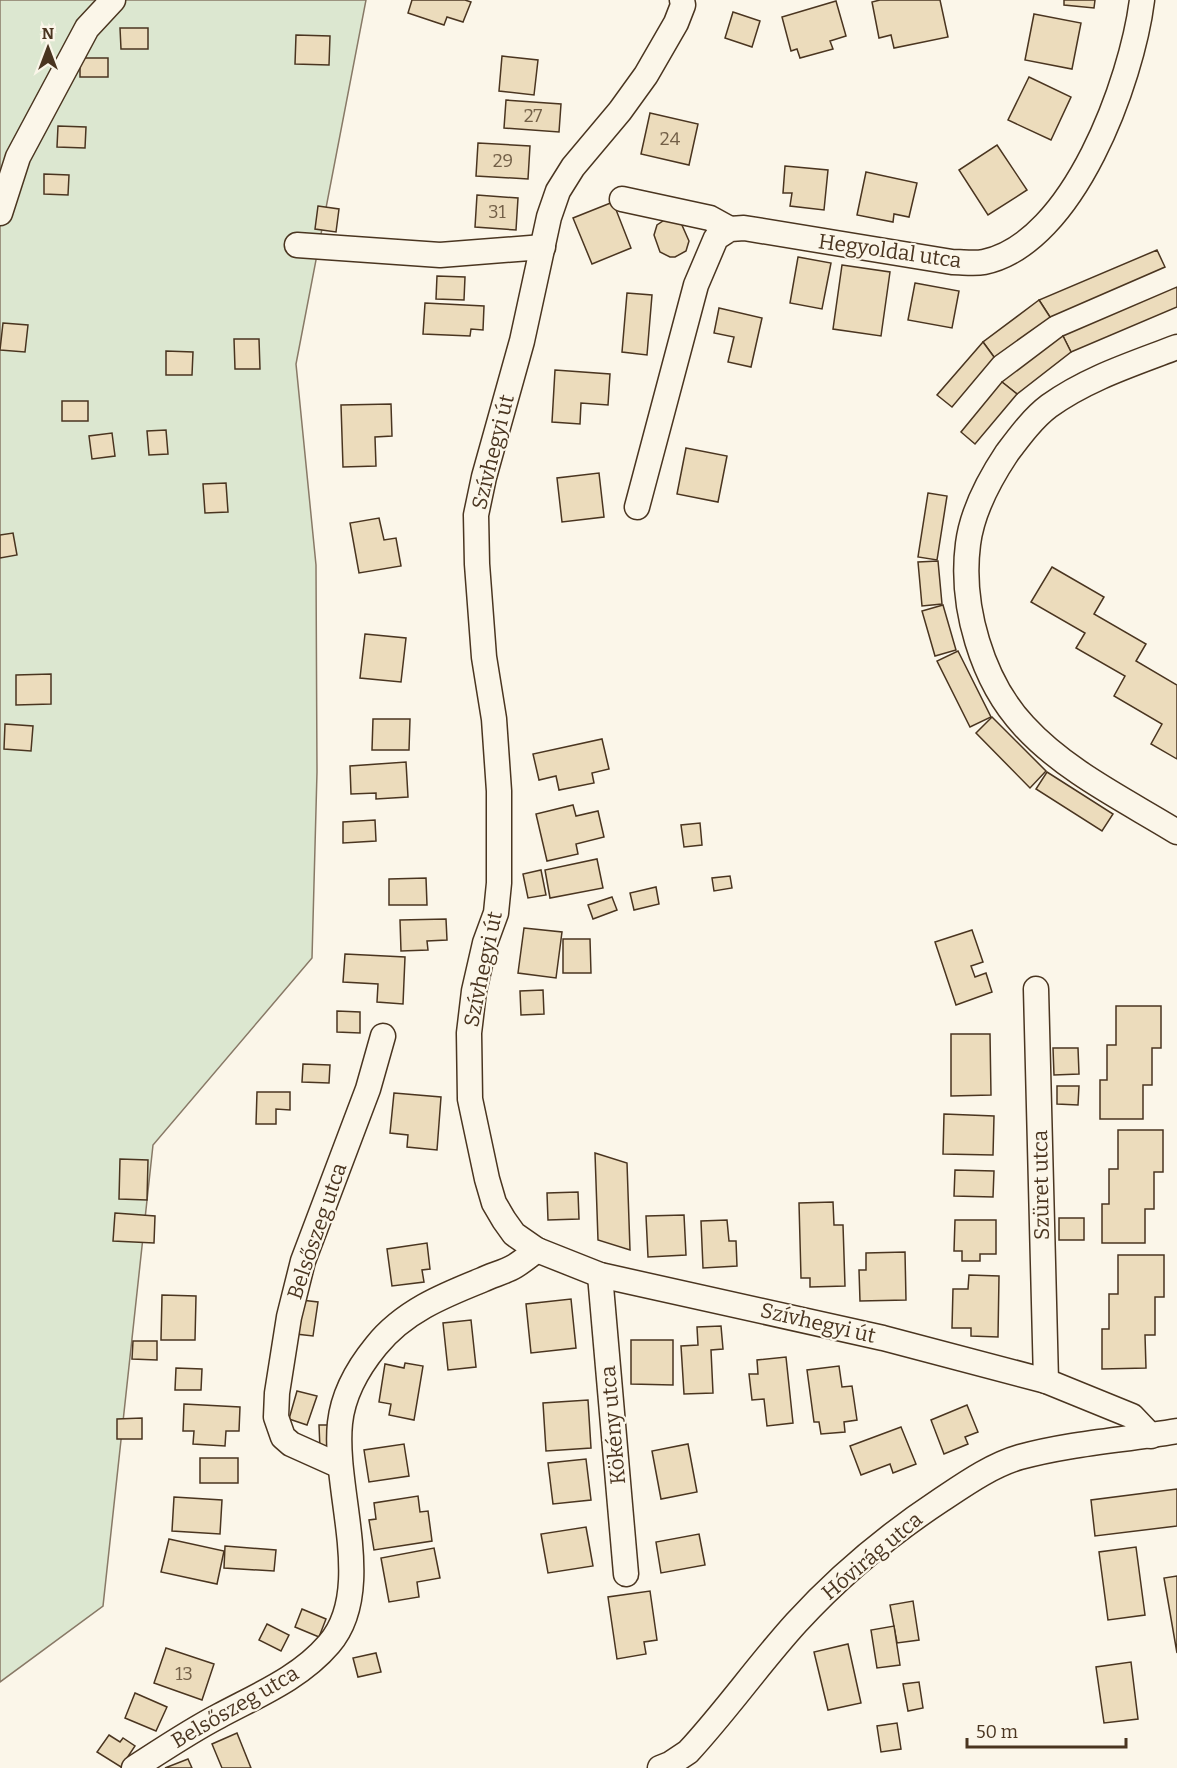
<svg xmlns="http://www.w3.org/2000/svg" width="1177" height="1768" font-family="Bitter,serif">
  <rect width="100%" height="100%" fill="#fbf6e9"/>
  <path fill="#dce7d0" stroke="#887966" stroke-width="1.5" d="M0 0H366L296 364 316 565 317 772 312 958 153 1145 103 1606 0 1682Z"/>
  <g fill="#ecdcbc" stroke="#4a3520" stroke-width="1.5">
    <path d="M412 0H465L471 2 463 22 447 17 444 25 408 13Z"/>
    <path d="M880 0H940L948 37 894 48 891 35 879 38 872 2Z"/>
    <path d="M1064 0H1095L1094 8 1064 5Z"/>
    <path d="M836 1 846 36 830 41 833 49 800 58 797 49 791 51 782 17Z"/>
    <path d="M733 12 760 21 752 47 725 38Z"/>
    <path d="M1034 14 1081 23 1072 69 1025 60Z"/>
    <path d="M120 28H148V49H121Z"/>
    <path d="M296 35 330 36 329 65 295 64Z"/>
    <path d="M502 56 538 60 534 95 499 91Z"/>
    <rect x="80" y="58" width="28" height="19"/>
    <path d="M1029 77 1071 97 1051 140 1008 120Z"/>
    <path d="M506 100 561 104 559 132 504 128Z"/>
    <path d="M650 113 698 124 689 165 641 154Z"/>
    <path d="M58 126 86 127 85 148 57 147Z"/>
    <path d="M478 143 530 146 528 179 476 176Z"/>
    <path d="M997 145 1027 190 988 215 959 170Z"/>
    <path d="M785 166 828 170 824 210 790 206 792 193H783Z"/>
    <path d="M866 172 917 183 909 217 894 214 893 222 857 215Z"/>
    <path d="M44 174 69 175 68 195 44 194Z"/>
    <path d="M477 195 518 198 516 230 475 227Z"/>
    <path d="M613 202 631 248 592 264 573 218Z"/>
    <path d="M318 206 339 209 336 232 315 229Z"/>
    <path d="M666 219 681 223 689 241 686 251 675 257H670L660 252 654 235 657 225Z"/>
    <path d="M1157 250 1165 267 1050 317 1039 300Z"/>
    <path d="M798 257 831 263 822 309 790 303Z"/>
    <path d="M842 265 890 272 881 336 833 329Z"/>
    <path d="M437 276 465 277 464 300 436 299Z"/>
    <path d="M915 283 959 291 952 328 908 320Z"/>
    <path d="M1177 287V307L1071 352 1063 336Z"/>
    <path d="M627 293 652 295 647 355 622 352Z"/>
    <path d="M1039 300 1050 317 994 357 983 342Z"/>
    <path d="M425 303 484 306 483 330 471 329 470 336 423 334Z"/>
    <path d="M719 308 762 318 751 367 728 362 734 337 714 333Z"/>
    <path d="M3 323 28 325 25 352 0 350Z"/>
    <path d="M1063 336 1071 352 1017 394 1002 382Z"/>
    <path d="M234 339H259L260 369H235Z"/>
    <path d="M983 342 994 357 952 407 937 395Z"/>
    <path d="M166 351 193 352 192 375H166Z"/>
    <path d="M555 370 610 374 608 405 581 403 580 424 552 422Z"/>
    <path d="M1002 382 1017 394 975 444 961 432Z"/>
    <rect x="62" y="401" width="26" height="20"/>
    <path d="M391 404 392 436 375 437 376 466 343 467 341 405Z"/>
    <path d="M166 430 168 454 149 455 147 431Z"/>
    <path d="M112 433 115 456 92 459 89 436Z"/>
    <path d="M686 448 727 456 718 502 677 494Z"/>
    <path d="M599 473 604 517 562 522 557 478Z"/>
    <path d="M226 483 228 512 205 513 203 484Z"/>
    <path d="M928 493 947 496 937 560 918 557Z"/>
    <path d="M379 518 384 540 396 538 401 566 359 573 350 523Z"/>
    <path d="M13 533 17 555 0 558V535Z"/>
    <path d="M938 561 942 604 922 606 918 562Z"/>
    <path d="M1052 567 1104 597 1094 614 1146 644 1136 661 1177 685V759L1151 744 1162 724 1114 696 1125 676 1076 648 1085 633 1031 602Z"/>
    <path d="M943 605 956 650 935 656 922 611Z"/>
    <path d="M365 634 406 638 401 682 360 678Z"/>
    <path d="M958 651 991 717 970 727 937 661Z"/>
    <path d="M51 674V704L16 705V675Z"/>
    <path d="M992 717 1046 771 1030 788 976 733Z"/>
    <path d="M373 719H410L409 750H372Z"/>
    <path d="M5 724 33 726 31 751 4 749Z"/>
    <path d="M602 739 609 769 592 773 594 783 559 790 556 776 539 780 533 754Z"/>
    <path d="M406 762 408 797 376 799V793L351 794 350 766Z"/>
    <path d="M1047 772 1113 814 1102 831 1036 789Z"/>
    <path d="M573 805 576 816 598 811 604 837 576 844 578 854 547 861 536 814Z"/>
    <path d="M375 820 376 841 343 843V822Z"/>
    <path d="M700 823 702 845 684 847 681 825Z"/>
    <path d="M597 859 603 888 550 898 545 870Z"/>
    <path d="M541 870 546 895 528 898 523 874Z"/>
    <path d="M730 876 732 888 714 891 712 878Z"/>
    <path d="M426 878 427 905H389V879Z"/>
    <path d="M656 887 659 904 634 910 630 893Z"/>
    <path d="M612 897 617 910 593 919 588 905Z"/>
    <path d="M446 919 447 940 427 941 428 950 401 951 400 920Z"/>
    <path d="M524 928 562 932 556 978 518 973Z"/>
    <path d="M972 930 983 962 971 966 975 977 986 973 992 992 956 1005 935 942Z"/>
    <path d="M563 939H590L591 973H563Z"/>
    <path d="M345 954 405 957 403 1004 377 1002 378 984 343 982Z"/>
    <path d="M543 990 544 1014 521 1015 520 991Z"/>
    <path d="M1116 1006H1161V1048H1152V1085H1143V1119H1100V1080H1107V1045H1116Z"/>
    <path d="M337 1011 360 1012V1033L337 1032Z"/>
    <path d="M951 1034H990L991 1095 951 1096Z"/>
    <path d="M1053 1048H1078L1079 1074 1054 1075Z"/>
    <path d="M303 1064 330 1065 329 1083 302 1082Z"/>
    <path d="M1057 1086H1079L1078 1105 1057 1104Z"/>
    <path d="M257 1092H290V1110L276 1109V1124H256Z"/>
    <path d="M394 1093 441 1097 437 1150 407 1147 408 1135 390 1133Z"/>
    <path d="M944 1114 994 1116 993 1155 943 1154Z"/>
    <path d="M1118 1130H1163V1172H1154V1209H1145V1243H1102V1204H1109V1169H1118Z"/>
    <path d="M595 1153 627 1163 630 1250 598 1240Z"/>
    <path d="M120 1159 148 1160 147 1200 119 1199Z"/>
    <path d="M955 1170 994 1171 993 1197 954 1196Z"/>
    <path d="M578 1192 579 1219 548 1220 547 1193Z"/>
    <path d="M833 1202 834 1225H843L845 1286 810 1287V1278H801L799 1203Z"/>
    <path d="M115 1213 155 1216 154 1243 113 1241Z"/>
    <path d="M684 1215 686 1255 648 1257 646 1216Z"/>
    <rect x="1059" y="1218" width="25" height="22"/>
    <path d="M727 1220 729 1241H736L737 1266 703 1268 701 1221Z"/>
    <path d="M955 1220H996V1254H980V1261H962V1251H954Z"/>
    <path d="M427 1243 430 1269 422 1270 424 1282 392 1286 387 1249Z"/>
    <path d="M905 1252 906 1300 860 1301 859 1270H866V1253Z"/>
    <path d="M1118 1255H1164V1297H1155V1335H1145L1146 1368 1102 1369V1329H1109V1294H1118Z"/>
    <path d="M969 1275 999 1276 998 1337 971 1336V1328H952L953 1289H968Z"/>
    <path d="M162 1295 196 1296 195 1340H161Z"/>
    <path d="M571 1299 576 1348 531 1353 526 1304Z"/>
    <path d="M301 1300 318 1302 313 1336 296 1334Z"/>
    <path d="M471 1320 476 1367 448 1370 443 1323Z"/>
    <path d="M721 1326 723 1349 711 1350 713 1393 684 1394 681 1346 698 1345 697 1327Z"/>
    <path d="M631 1340H673V1385L631 1384Z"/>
    <path d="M133 1341H157V1360L132 1359Z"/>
    <path d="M786 1357 793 1423 767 1426 764 1399 752 1400 749 1374H758L757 1360Z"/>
    <path d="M405 1363 423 1366 414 1420 389 1415 391 1404 379 1402 385 1364 404 1368Z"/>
    <path d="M839 1366 842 1387 852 1386 857 1420 844 1422 845 1432 821 1434 819 1422H814L807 1370Z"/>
    <path d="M176 1368 202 1369 201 1390H175Z"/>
    <path d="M297 1391 317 1396 307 1425 289 1419Z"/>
    <path d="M588 1400 591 1448 546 1451 543 1403Z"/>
    <path d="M184 1404 240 1407 239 1431H226L225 1446 193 1444 194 1431H183Z"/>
    <path d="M967 1405 978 1432 965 1437 968 1444 944 1454 931 1420Z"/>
    <path d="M142 1418V1439H117V1419Z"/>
    <path d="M319 1425H330L332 1450 320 1449Z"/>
    <path d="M901 1427 916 1464 893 1473 890 1464 861 1475 850 1446Z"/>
    <path d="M404 1444 409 1476 369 1482 364 1450Z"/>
    <path d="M688 1444 697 1492 661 1499 652 1451Z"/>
    <rect x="200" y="1458" width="38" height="25"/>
    <path d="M586 1459 591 1500 553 1504 548 1463Z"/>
    <path d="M1177 1489V1526L1095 1536 1091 1500Z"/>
    <path d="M418 1496 420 1512 428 1511 432 1541 374 1550 369 1520 376 1519 374 1503Z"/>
    <path d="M174 1497 222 1500 220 1534 172 1531Z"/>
    <path d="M586 1527 593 1566 548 1573 541 1534Z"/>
    <path d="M699 1534 705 1565 661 1573 656 1542Z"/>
    <path d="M169 1539 224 1551 217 1584 161 1572Z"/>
    <path d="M225 1546 276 1550 274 1571 224 1568Z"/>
    <path d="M1136 1547 1145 1615 1108 1620 1099 1552Z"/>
    <path d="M434 1548 440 1578 417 1582 419 1597 389 1602 381 1558Z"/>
    <path d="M1177 1576V1653L1164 1578Z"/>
    <path d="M650 1591 657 1640 644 1642 646 1654 617 1659 608 1597Z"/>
    <path d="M913 1601 919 1640 897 1643 890 1605Z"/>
    <path d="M302 1609 326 1619 319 1637 295 1627Z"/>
    <path d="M267 1624 289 1635 281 1651 259 1640Z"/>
    <path d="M894 1626 900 1665 877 1668 871 1630Z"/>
    <path d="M848 1644 861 1703 828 1710 814 1652Z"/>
    <path d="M166 1648 214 1664 202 1700 154 1683Z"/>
    <path d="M376 1653 381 1672 358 1677 353 1658Z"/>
    <path d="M1131 1662 1138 1719 1104 1723 1096 1667Z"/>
    <path d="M919 1682 923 1708 908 1711 903 1684Z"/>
    <path d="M135 1693 167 1707 156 1731 125 1718Z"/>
    <path d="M897 1723 901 1749 881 1752 877 1726Z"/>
    <path d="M237 1733 251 1768H222L212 1744Z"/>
    <path d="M109 1735 120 1742 123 1738 135 1746 121 1767 97 1752Z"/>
    <path d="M188 1759 192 1768H165Z"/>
  </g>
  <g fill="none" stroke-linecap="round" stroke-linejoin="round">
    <defs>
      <g id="minor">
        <path d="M682 0 683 5 676 23 646 75 620 111 573 167 558 191 549 217 522 341 484 477 476 515 477 564 484 657 494 719 499 791V883L496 913 485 943 474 991 469 1033 470 1099 487 1179 494 1203 504 1220 514 1234 537 1250 600 1275 883 1338 1046 1381 1132 1416 1151 1436"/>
        <path d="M622 199 710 218 730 229"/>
        <path d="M0 213 18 157 87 28 113 0"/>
        <path d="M297 245 440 255 543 247"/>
        <path d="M1177 347C1133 364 1088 378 1049 406 1033 418 1019 437 1007 453 989 480 972 512 968 544 960 606 982 681 1024 726 1065 771 1125 800 1177 832"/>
        <path d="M637 507 696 285 716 238 730 229 744 228 952 262C963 262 974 264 984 262 1074 243 1132 80 1142 0"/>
        <path d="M1036 989 1046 1381"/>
        <path d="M600 1275 626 1574"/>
        <path d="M340 1466 291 1444 283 1437 276 1417 277 1393 289 1317 303 1261 368 1089 383 1036"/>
        <path d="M134 1768C162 1750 190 1731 219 1716 258 1695 300 1678 329 1644 376 1590 333 1490 340 1423 343 1395 358 1368 376 1346 403 1312 442 1296 482 1280 492 1275 505 1272 515 1266 523 1261 530 1255 537 1250"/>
        <path d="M660 1768 670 1764 688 1752C726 1711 758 1665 796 1623 839 1576 888 1535 941 1500 965 1484 992 1465 1020 1457 1071 1443 1125 1440 1177 1431"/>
      </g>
    </defs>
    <use href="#minor" stroke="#4a3520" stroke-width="27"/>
    <use href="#minor" stroke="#fbf6e9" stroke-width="24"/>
  </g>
  <g text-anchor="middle" stroke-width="4.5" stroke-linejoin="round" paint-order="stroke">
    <g font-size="18" fill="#725f47">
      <text x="533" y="122">27</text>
      <text x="670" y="145">24</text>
      <text x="503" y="167">29</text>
      <text x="497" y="218">31</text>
      <text x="184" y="1680">13</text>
    </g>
    <g font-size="21" fill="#4a3520" stroke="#fbf6e9">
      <text transform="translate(890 251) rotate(8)" y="7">Hegyoldal utca</text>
      <text transform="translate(493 452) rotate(-76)" y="7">Szívhegyi út</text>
      <text transform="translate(483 969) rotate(-78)" y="7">Szívhegyi út</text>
      <text transform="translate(1041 1185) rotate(-91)" y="7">Szüret utca</text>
      <text transform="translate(317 1231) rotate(-71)" y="7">Belsőszeg utca</text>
      <text transform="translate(818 1323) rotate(13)" y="7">Szívhegyi út</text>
      <text transform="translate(613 1425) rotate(-95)" y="7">Kökény utca</text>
      <text transform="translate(872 1556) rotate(-40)" y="7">Hóvirág utca</text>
      <text transform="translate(235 1707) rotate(-30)" y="7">Belsőszeg utca</text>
    </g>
  </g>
  <g transform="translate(48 48)" stroke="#fbf6e9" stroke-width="4.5" paint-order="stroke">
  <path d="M0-4.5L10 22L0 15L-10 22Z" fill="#4a3520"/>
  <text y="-9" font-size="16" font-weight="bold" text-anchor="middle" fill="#4a3520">N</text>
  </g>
  <path d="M967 1738v9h159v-9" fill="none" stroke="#4a3520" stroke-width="3"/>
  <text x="976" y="1738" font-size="18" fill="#4a3520" stroke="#fbf6e9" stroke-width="4.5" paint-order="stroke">50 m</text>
</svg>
